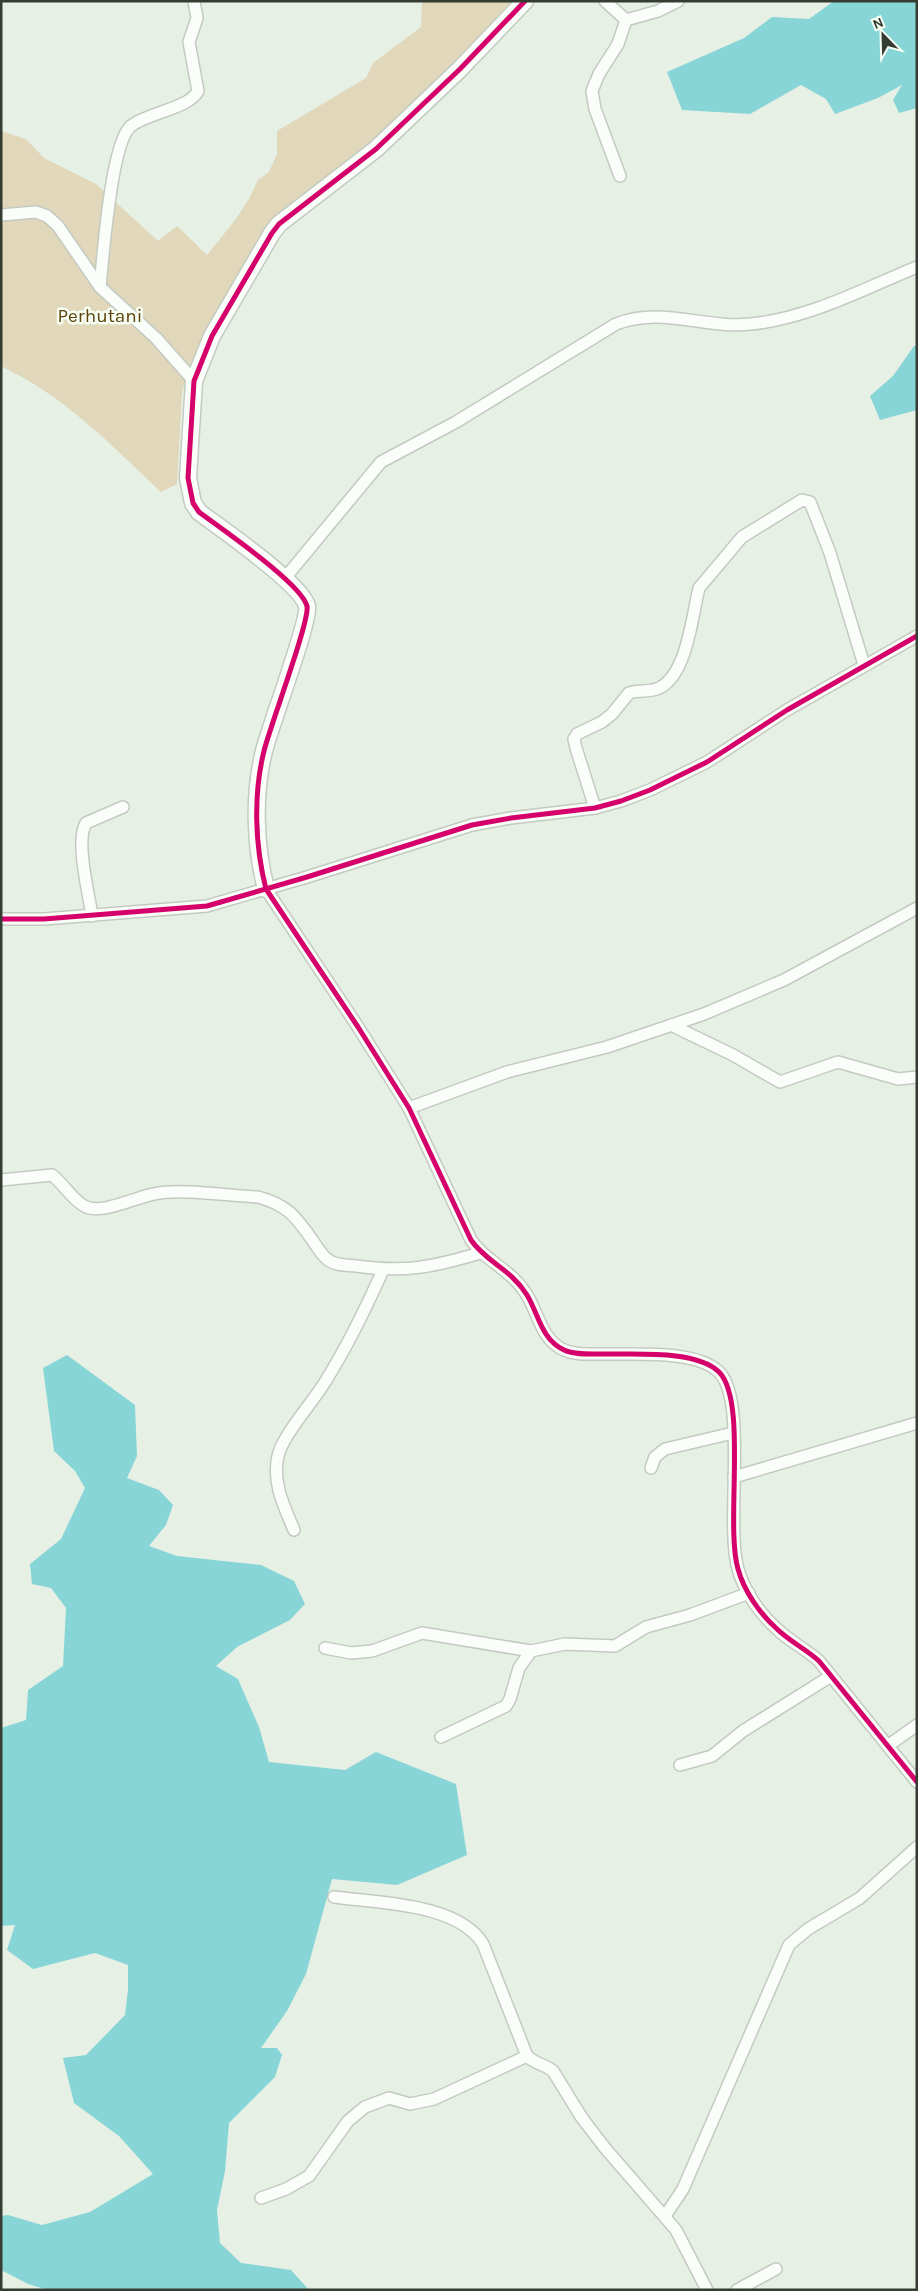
<svg xmlns="http://www.w3.org/2000/svg" width="918" height="2291" font-family="Karla,sans-serif">
  <rect width="100%" height="100%" fill="#e6f0e4"/>
  <path fill="#e1d7ba" d="M422 1H519L373 146 277 220 189 366 182 393 177 484 161 492C109 443 67 398 1 366V131L26 139 44 158 96 184 158 241 177 226 207 255 236 219 249 199 258 180 269 172 277 154V131L366 78 373 63 421 27Z"/>
  <g fill="#88d5d7">
    <path d="M834 1H917V108L899 113 893 100 902 85 878 98 835 114 826 99 801 85 750 114 682 110 667 72 744 38 772 17 809 19Z"/>
    <path d="M914 346H917V410L880 420 870 396 893 376Z"/>
    <path d="M67 1355 135 1405 137 1456 127 1478 159 1490 173 1505 166 1525 149 1546 177 1556 261 1565 294 1581 305 1604 290 1620 237 1647 216 1666 238 1679 259 1727 269 1762 345 1770 376 1752 456 1784 467 1855 397 1885 332 1879 306 1974 287 2011 261 2048H277L282 2055 275 2077 229 2123 225 2171 217 2210 220 2243 241 2263 291 2270 309 2290H48L28 2284 1 2270V2216L8 2215 42 2225 90 2212 153 2174 119 2136 74 2103 63 2058 86 2055 125 2015 128 1990V1965L95 1953 33 1969 7 1950 15 1925 1 1926V1728L26 1720 28 1690 63 1666 66 1608 51 1588 32 1584 30 1564 61 1539 85 1488 75 1471 54 1451 43 1368Z"/>
  </g>
  <g fill="none" stroke-linecap="round" stroke-linejoin="round">
    <defs>
      <g id="street">
        <path d="M605 1 626 20 658 11 678 1"/>
        <path d="M620 176 595 109 592 91 599 74 618 44 626 20"/>
        <path d="M1 215 36 212 47 216 58 226 100 287 156 338 194 381"/>
        <path d="M100 287C103 257 111 142 131 126 147 113 190 108 198 91L189 42 197 18 194 1"/>
        <path d="M285 578 381 462 456 422 616 324C662 306 704 329 751 324 810 318 863 289 917 267"/>
        <path d="M595 808 576 748 574 739 577 734 602 722 612 714 629 693C639 689 649 693 659 688 687 675 692 616 699 588L742 537 802 500 810 502 830 553 864 665"/>
        <path d="M266 889 358 1027 409 1108 471 1240C486 1262 511 1269 527 1295 539 1315 541 1339 564 1350 575 1355 589 1354 601 1354 632 1355 696 1349 719 1372 748 1401 725 1525 738 1569 744 1591 760 1614 777 1629 789 1641 806 1649 819 1661L917 1782"/>
        <path d="M92 916C89 894 75 841 86 823L123 807"/>
        <path d="M1 919H44L207 906 307 877 472 825 511 818 595 808 621 801 650 790 707 762 787 710 917 636"/>
        <path d="M671 1025 733 1055 780 1082 838 1062 898 1079 917 1077"/>
        <path d="M409 1108 507 1072 607 1047 704 1014 784 980 917 908"/>
        <path d="M1 1180 52 1175C64 1184 73 1201 86 1207 104 1214 136 1197 154 1194 179 1188 231 1196 258 1197 288 1205 296 1217 313 1241 317 1247 321 1254 327 1259 335 1266 347 1265 356 1266 405 1273 433 1267 480 1253"/>
        <path d="M651 1468 655 1457 665 1449 733 1433"/>
        <path d="M734 1477 917 1423"/>
        <path d="M294 1530C284 1506 272 1483 278 1456 282 1436 313 1402 325 1382 347 1347 366 1308 383 1270"/>
        <path d="M325 1648 351 1653 372 1651 422 1633 531 1651 565 1644 615 1646 646 1627 690 1615 749 1593"/>
        <path d="M441 1737 506 1706 510 1699 519 1668 531 1651"/>
        <path d="M889 1745 917 1725"/>
        <path d="M680 1765 712 1756 743 1731 831 1676"/>
        <path d="M334 1897C377 1903 458 1903 483 1944L527 2056C535 2064 544 2064 553 2071L582 2118 605 2148 676 2230 707 2290"/>
        <path d="M261 2198 286 2189 309 2176 348 2121 365 2107 389 2098 410 2104 434 2099 527 2056"/>
        <path d="M665 2216 683 2189 789 1945 808 1929 860 1898 917 1847"/>
        <path d="M737 2290 776 2269"/>
      </g>
      <path id="secondary" d="M266 889C255 846 253 795 264 751 270 726 310 621 307 606 301 583 220 528 199 512L193 503 188 478 194 381 212 336 272 233 279 224 376 149 460 69 525 1"/>
    </defs>
    <use href="#street" stroke="#c3cbc1" stroke-width="14"/>
    <use href="#secondary" stroke="#c3cbc1" stroke-width="19"/>
    <use href="#street" stroke="#fbfdfb" stroke-width="11"/>
    <use href="#secondary" stroke="#fbfdfb" stroke-width="16"/>
    <defs>
      <g id="cycleway">
        <path d="M525 1 460 69 376 149 279 224 272 233 212 336 194 381 188 478 193 503 199 512C220 528 301 583 307 606 310 621 270 726 264 751 253 795 255 846 266 889L358 1027 409 1108 471 1240C486 1262 511 1269 527 1295 539 1315 541 1339 564 1350 575 1355 589 1354 601 1354 632 1355 696 1349 719 1372 748 1401 725 1525 738 1569 744 1591 760 1614 777 1629 789 1641 806 1649 819 1661L917 1782"/>
        <path d="M1 919H44L207 906 307 877 472 825 511 818 595 808 621 801 650 790 707 762 787 710 917 636"/>
      </g>
    </defs>
    <use href="#cycleway" stroke="#f7fff5" stroke-width="8"/>
    <use href="#cycleway" stroke="#d6006c" stroke-width="5"/>
  </g>
  <g text-anchor="middle" stroke-width="5" stroke-linejoin="round" paint-order="stroke">
    <g font-size="19" fill="#5d420a" stroke="#f7fff5">
      <text x="100" y="322">Perhutani</text>
    </g>
  </g>
  <rect width="918" height="2291" fill="none" stroke="#353d33" stroke-width="5"/>
  <g transform="translate(883 35) rotate(337)" stroke="#f7fff5" stroke-width="4" paint-order="stroke">
  <path d="M0-4L9 19L0 12L-9 19Z" fill="#353d33"/>
  <text y="-8" font-size="14" font-weight="bold" text-anchor="middle" fill="#353d33">N</text>
  </g>
</svg>
